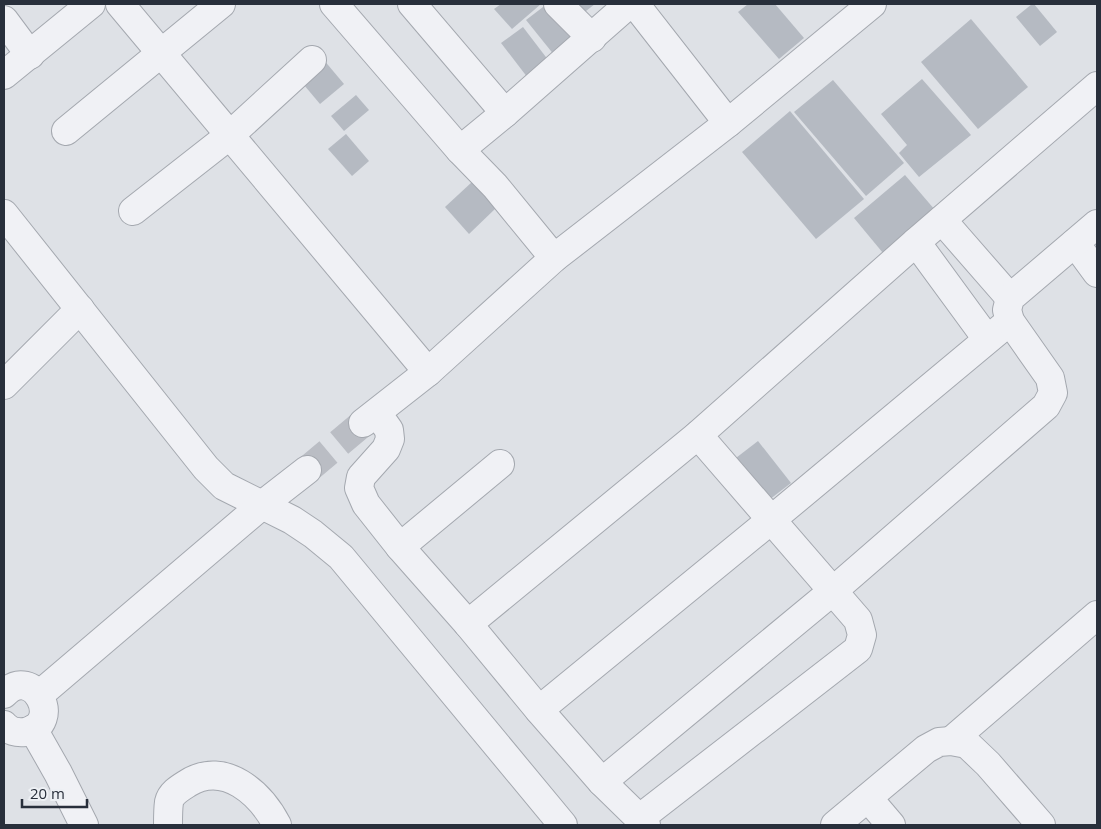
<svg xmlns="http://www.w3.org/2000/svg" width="1101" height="829" font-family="'Open Sans',sans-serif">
  <rect width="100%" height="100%" fill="#dee1e6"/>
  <g fill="#b5bac2">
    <path d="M501 4H541L512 29 494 9Z"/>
    <path d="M547 4 582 43 559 61 526 20Z"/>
    <path d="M566 4H595L577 18Z"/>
    <path d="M748 4H775L804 38 779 59 738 12Z"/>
    <path d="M1032 4H1034L1057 32 1040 46 1016 17Z"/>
    <path d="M971 19 1028 87 978 129 921 62Z"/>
    <path d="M523 27 552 65 531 82 501 43Z"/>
    <path d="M323 59 344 84 320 104 299 79Z"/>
    <path d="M922 79 971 135 919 177 899 153 907 145 881 114Z"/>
    <path d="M833 80 904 163 866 196 794 112Z"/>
    <path d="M356 95 369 110 344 131 331 116Z"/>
    <path d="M790 111 864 199 816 239 742 152Z"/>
    <path d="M346 134 369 161 352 176 328 149Z"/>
    <path d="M905 175 935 210 883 253 854 218Z"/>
    <path d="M472 182 496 208 469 234 445 207Z"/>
    <path d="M758 441 791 483 765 503 732 461Z"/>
  </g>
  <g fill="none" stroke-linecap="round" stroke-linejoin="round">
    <path stroke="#babdc4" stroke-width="28" stroke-dasharray="28 14" stroke-linecap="butt" d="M307 470 363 423"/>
    <defs>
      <g id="minor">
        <path d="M120 4 428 372"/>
        <path d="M334 4 460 150 495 186 554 258"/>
        <path d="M412 4 505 113"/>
        <path d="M558 4 592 38"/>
        <path d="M635 4 728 123"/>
        <path d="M4 20 30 55"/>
        <path d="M4 75 91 4"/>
        <path d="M66 131 221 4"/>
        <path d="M460 150 505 113 629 4"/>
        <path d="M133 211 230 135 312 60"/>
        <path d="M4 214 206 468 224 486 292 520 313 534 341 557 563 825"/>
        <path d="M942 220 1010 298"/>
        <path d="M916 242 987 339"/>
        <path d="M1075 243 1097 273"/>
        <path d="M4 385 80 309"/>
        <path d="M377 413 389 430 390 439 386 449 361 477 359 488 366 504 400 547 468 624 539 710 602 782 646 825"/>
        <path d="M363 423 428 372 554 258 728 123 872 4"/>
        <path d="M400 547 500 464"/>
        <path d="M468 624 698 435 916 242 1097 86"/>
        <path d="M4 694C33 663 65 724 25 732 17 733 9 731 4 725"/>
        <path d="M39 695 262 505 307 470"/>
        <path d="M539 710 771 520 1010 321"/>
        <path d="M33 729 58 773 84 825"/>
        <path d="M951 741 1097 615"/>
        <path d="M602 782 834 590 1046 406 1053 393 1050 378 1010 321 1007 310 1010 298 1097 224"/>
        <path d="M868 798 891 825"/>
        <path d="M640 818 858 649 862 635 858 620 698 435"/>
        <path d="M168 825C168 818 168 809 169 802 171 793 180 788 188 783 225 760 261 794 277 825"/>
        <path d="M835 825 926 749 939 742 951 741 967 744 988 764 1041 825"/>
      </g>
    </defs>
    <use href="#minor" stroke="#a4a8af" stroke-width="30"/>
    <use href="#minor" stroke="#f0f1f5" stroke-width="28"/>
  </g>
  <rect width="1101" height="829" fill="none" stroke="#282f3b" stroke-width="10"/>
  <path d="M22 799v8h65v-8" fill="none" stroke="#282f3b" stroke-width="2.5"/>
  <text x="30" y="799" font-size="15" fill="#282f3b" stroke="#edf0f4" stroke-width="4" paint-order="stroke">20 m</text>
</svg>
